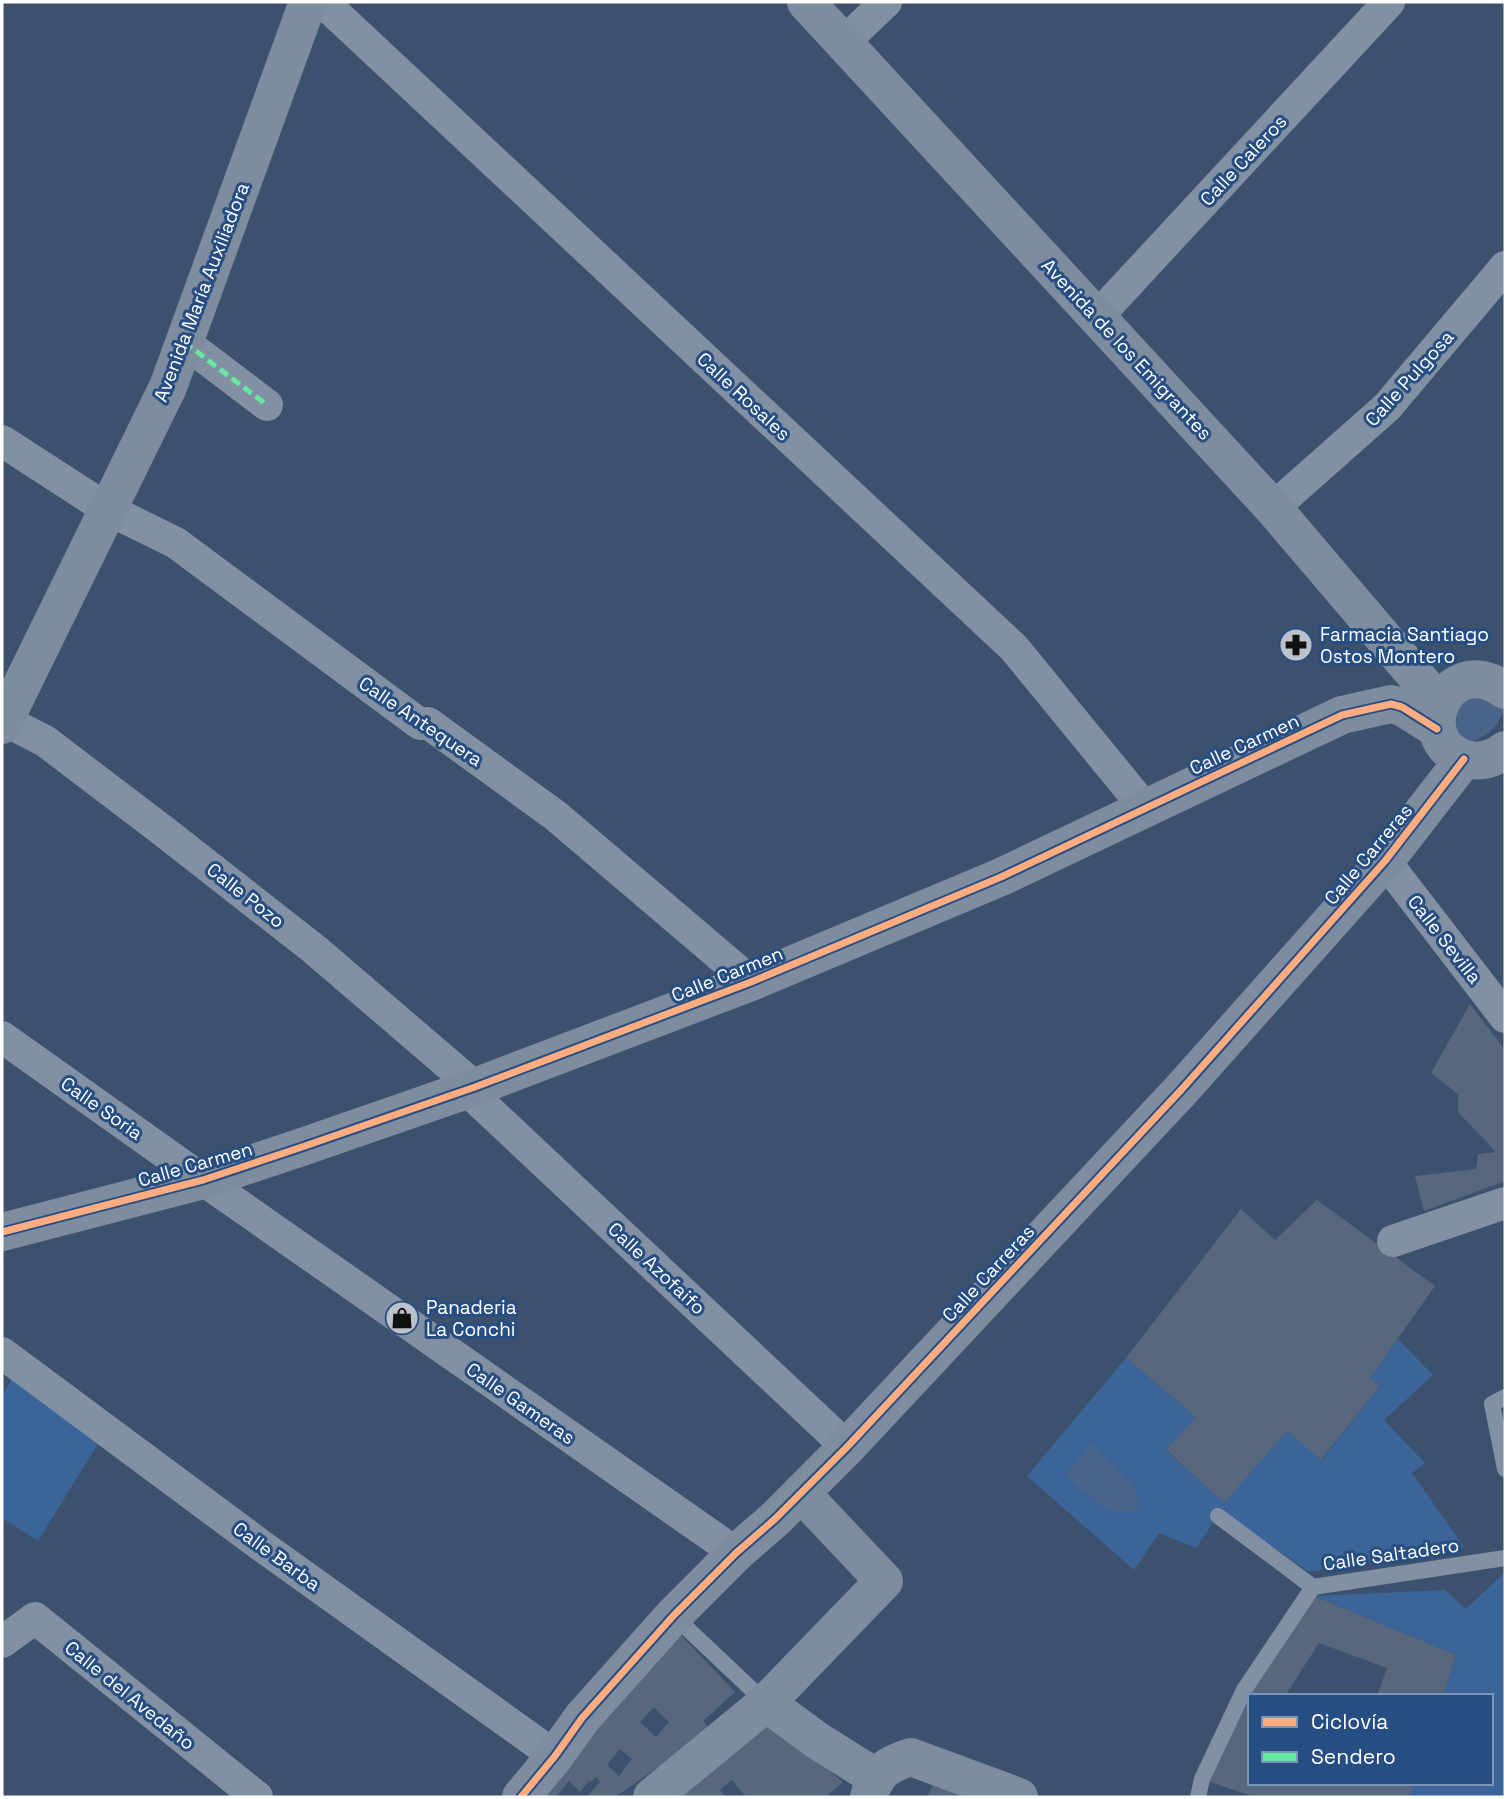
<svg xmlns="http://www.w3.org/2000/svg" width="1507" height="1799" font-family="'Space Grotesk',sans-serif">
  <rect width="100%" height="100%" fill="#3c516d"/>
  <g fill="#3b6498">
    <path d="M1398 1339 1433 1375 1384 1420 1425 1463 1412 1473 1464 1547 1309 1572 1221 1511 1196 1548 1159 1533 1134 1570 1027 1476 1126 1358 1196 1417 1166 1451 1224 1502 1287 1431 1322 1460 1380 1386 1370 1378Z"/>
    <path d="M20 1366 106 1431 38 1541 2 1518V1395Z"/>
    <path d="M1505 1572V1797H1409L1414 1783H1491V1696H1443L1456 1655 1314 1596 1445 1590 1466 1609Z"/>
  </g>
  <g fill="#4a6589">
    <path d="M1472 694 1505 709C1496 730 1485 739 1462 743L1446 715Z"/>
    <path d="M1091 1443 1133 1486 1139 1504 1135 1511C1109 1519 1083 1491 1066 1475Z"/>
  </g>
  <g fill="#57687e" fill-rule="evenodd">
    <path d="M1470 1004 1505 1050V1181L1424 1211 1415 1176 1476 1169 1478 1154 1496 1152 1458 1112V1094L1431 1073Z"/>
    <path d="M1317 1200 1435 1286 1370 1378 1380 1386 1321 1460 1287 1431 1224 1503 1166 1450 1196 1417 1126 1358 1241 1209 1275 1240Z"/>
    <path d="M1314 1596 1456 1655 1443 1696H1377L1387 1668 1319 1643 1285 1696H1250V1783H1414L1409 1797H1254L1202 1779 1244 1690Z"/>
    <path d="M678 1632 735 1692 703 1721 715 1736 692 1744 615 1797H587L600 1782 596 1777 592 1782 589 1781 580 1792 569 1781 556 1797H530ZM654 1707 669 1722 656 1737 640 1722ZM620 1749 632 1759 619 1776 607 1765Z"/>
    <path d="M766 1720 843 1782 826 1797H746L732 1780 720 1790 726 1797H671Z"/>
    <path d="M941 1769 1013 1797H927Z"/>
  </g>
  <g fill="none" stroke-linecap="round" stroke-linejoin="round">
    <g stroke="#8290a3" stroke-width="16">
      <path d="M1505 1397 1492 1404 1505 1469"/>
      <path d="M1218 1516 1313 1587"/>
      <path d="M674 1616 766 1703"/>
      <path d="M1198 1797 1202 1779 1244 1690 1313 1587 1505 1558"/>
    </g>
    <g stroke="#8290a3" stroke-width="32">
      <path d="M323 2 1014 648 1145 808"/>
      <path d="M844 42 886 2"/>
      <path d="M1097 317 1389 2"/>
      <path d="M184 342 267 405"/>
      <path d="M2 441 107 509 176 543 420 724 428 723 556 816 751 982"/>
      <path d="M1273 508 1387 407 1505 267"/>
      <path d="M4 720 45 741 162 830 314 949 475 1087"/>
      <path d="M1385 861 1505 1017"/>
      <path d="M2 1037 203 1180 736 1553"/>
      <path d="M467 1090 847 1447"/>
      <path d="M1393 1241 1505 1203"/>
      <path d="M2 1353 259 1544 555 1756"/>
      <path d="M2 1642 35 1618 257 1797"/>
    </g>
    <g stroke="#7d8c9f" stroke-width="38">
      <path d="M806 2 1273 508 1440 704"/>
      <path d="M1505 690C1442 647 1407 748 1470 760 1483 762 1495 758 1505 750"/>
      <path d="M2 725 168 387 308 2"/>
      <path d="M2 1232 203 1180 302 1147 475 1087 751 982 1001 877 1342 715 1391 704 1402 707 1437 729"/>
      <path d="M766 1703 818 1741 877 1778"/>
      <path d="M521 1797 555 1756 582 1718 674 1615 736 1553 775 1519 847 1447 1182 1089 1385 861 1464 759"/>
      <path d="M652 1797 766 1703 884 1581 801 1493"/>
      <path d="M869 1797C875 1772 888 1764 911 1757L1019 1797"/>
    </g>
    <path stroke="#66e7a1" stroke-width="5" stroke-dasharray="10 5" stroke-linecap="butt" d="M184 342 267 405"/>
    <defs>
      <g id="cycleway">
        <path d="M2 1232 203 1180 302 1147 475 1087 751 982 1001 877 1342 715 1391 704 1402 707 1437 729"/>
        <path d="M521 1797 555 1756 582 1718 674 1615 736 1553 775 1519 847 1447 1182 1089 1385 861 1464 759"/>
      </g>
    </defs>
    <use href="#cycleway" stroke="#274e82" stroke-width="11"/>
    <use href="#cycleway" stroke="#ffac80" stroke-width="7"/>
  </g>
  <defs>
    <symbol id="pharmacy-disc" viewBox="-11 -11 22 22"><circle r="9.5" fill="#bbc2cc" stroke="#274e82"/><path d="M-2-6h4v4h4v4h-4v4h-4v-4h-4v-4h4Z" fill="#111"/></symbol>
    <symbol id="shop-disc" viewBox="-11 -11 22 22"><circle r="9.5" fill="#bbc2cc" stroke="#274e82"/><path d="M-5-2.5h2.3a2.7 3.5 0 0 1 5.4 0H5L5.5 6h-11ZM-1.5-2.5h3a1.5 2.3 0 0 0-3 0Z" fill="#111"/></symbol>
  </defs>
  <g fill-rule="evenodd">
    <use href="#pharmacy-disc" x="1277" y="626" width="38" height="38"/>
    <use href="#shop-disc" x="383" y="1299" width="38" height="38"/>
  </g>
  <g text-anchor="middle" stroke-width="6" stroke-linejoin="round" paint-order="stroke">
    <g font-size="19" fill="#fff" stroke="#274e82">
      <text transform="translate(1243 160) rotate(-47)" y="7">Calle Caleros</text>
      <text transform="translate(201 292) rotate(-69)" y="7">Avenida María Auxiliadora</text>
      <text transform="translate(1127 349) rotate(47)" y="7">Avenida de los Emigrantes</text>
      <text transform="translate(1409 378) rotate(-48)" y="7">Calle Pulgosa</text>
      <text transform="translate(744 396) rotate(43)" y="7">Calle Rosales</text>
      <text transform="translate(421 721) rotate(34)" y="7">Calle Antequera</text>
      <text transform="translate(1244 744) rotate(-25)" y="7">Calle Carmen</text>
      <text transform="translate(1368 854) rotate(-50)" y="7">Calle Carreras</text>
      <text transform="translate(246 895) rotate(38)" y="7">Calle Pozo</text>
      <text transform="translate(1445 939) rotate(52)" y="7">Calle Sevilla</text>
      <text transform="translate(727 974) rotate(-22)" y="7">Calle Carmen</text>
      <text transform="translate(102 1108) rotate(35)" y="7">Calle Soria</text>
      <text transform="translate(195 1164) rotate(-16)" y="7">Calle Carmen</text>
      <text transform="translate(657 1268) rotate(43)" y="7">Calle Azofaifo</text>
      <text transform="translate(988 1273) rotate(-47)" y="7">Calle Carreras</text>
      <text transform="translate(521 1403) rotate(35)" y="7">Calle Gameras</text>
      <text transform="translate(1391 1554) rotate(-8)" y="7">Calle Saltadero</text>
      <text transform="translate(277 1556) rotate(36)" y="7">Calle Barba</text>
      <text transform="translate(130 1695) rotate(39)" y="7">Calle del Avedaño</text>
    </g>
    <g font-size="19" fill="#fff" stroke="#274e82" text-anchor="start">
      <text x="1320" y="641">Farmacia Santiago<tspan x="1320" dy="22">Ostos Montero</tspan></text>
      <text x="426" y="1314">Panaderia<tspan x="426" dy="22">La Conchi</tspan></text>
    </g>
  </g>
  <rect width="1507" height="1799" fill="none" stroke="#ffffff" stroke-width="7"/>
  <rect x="1248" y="1694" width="245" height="91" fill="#274e82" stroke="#7d95b4" stroke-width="2"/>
  <rect x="1262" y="1717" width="35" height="10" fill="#ffac80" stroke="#7d95b4" stroke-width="2"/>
  <text x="1311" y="1729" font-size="21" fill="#ffffff">Ciclovía</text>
  <rect x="1262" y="1752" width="35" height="10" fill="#66e7a1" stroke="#7d95b4" stroke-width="2"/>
  <text x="1311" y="1764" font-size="21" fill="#ffffff">Sendero</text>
</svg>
